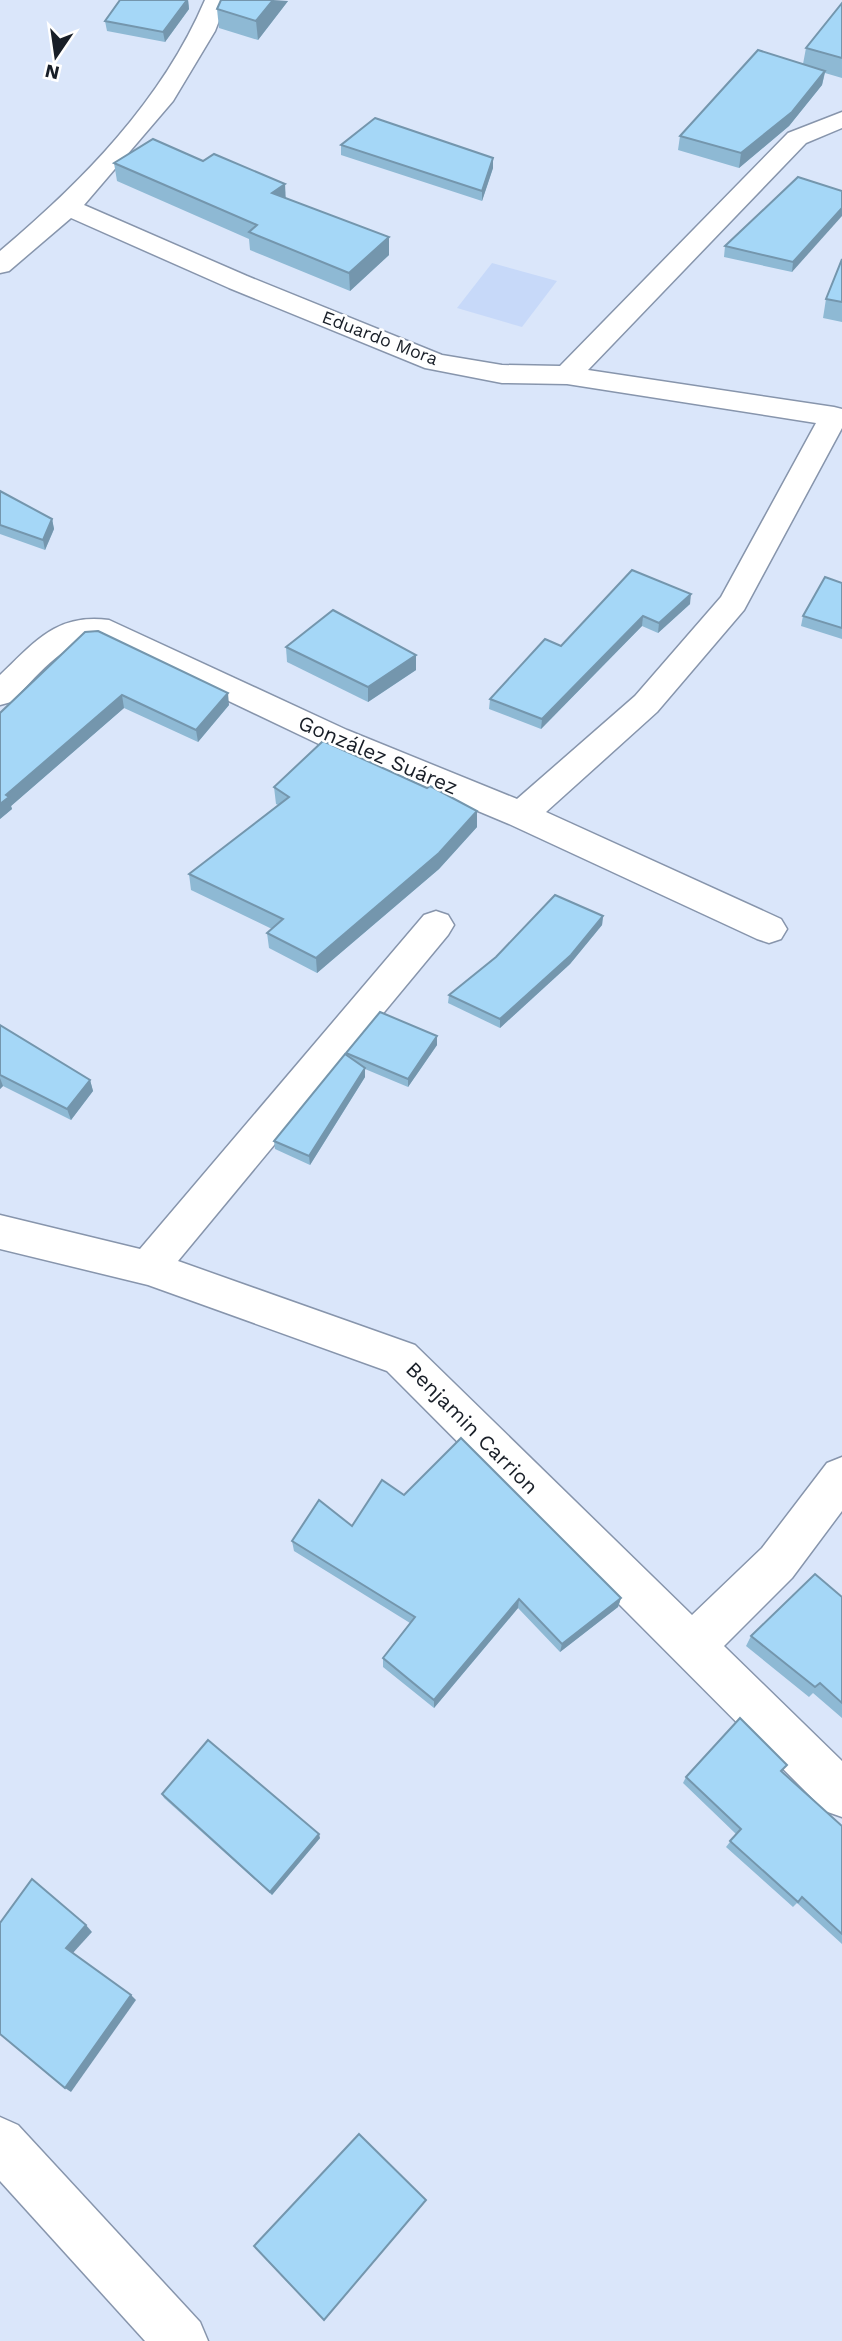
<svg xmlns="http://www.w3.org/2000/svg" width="842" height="2341" font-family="'Work Sans',sans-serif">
  <rect width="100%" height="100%" fill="#dae6fa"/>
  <path fill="#c7d9f9" d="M492 263 557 281 522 327 457 308Z"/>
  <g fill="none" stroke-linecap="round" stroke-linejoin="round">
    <defs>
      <g id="minor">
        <path d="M205 0H227L215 31 173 101 84 205 247 276 442 355 502 365 560 366 788 133 842 112V128L806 143 588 370 834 407 842 409V428L744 610 657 712 546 812 781 919 787 929 781 939 769 943 757 939 509 824 323 746 103 641C65 636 37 678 11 702L0 705V675C35 642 56 613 109 620L347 730 517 799 635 696 721 597 816 423 567 384 502 383 425 368 229 288 71 218 9 271 0 273V251C82 182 162 101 205 0Z"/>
        <path d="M436 911 448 915 454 925 448 935 178 1261 415 1345 692 1615 762 1548 827 1463 842 1457V1511L792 1578 724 1646 842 1761V1817L825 1811 387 1371 148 1285 0 1249V1215L140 1249 424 915Z"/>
        <path d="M0 2117 18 2125 200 2322 208 2341H145L0 2181Z"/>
      </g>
    </defs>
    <use href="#minor" stroke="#8795ac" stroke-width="3"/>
    <use href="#minor" fill="#fff" fill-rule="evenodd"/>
  </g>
  <g fill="#8eb9d4">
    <path d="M188 0 189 9 165 42 107 31 105 21Z"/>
    <path d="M288 1 258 40 219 28 217 9Z"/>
    <path d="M842 3V78L825 73 822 85 789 126 739 168 678 150 680 136 803 64 806 48Z"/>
    <path d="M341 145 493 158V168L482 201 341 155Z"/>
    <path d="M203 161 285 184V198L389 255 350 291 250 250 249 239 117 181 114 163Z"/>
    <path d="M842 191 792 272 724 257 725 246Z"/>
    <path d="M842 259V322L823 318 826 299Z"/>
    <path d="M0 491 52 519 54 529 45 550 0 534Z"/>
    <path d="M632 570 690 604 658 633 642 626 541 729 489 709 490 699 561 646Z"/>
    <path d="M842 583V639L801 626 803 616Z"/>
    <path d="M85 632 229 705 198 742 124 708 11 806 12 809 0 819Z"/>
    <path d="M286 647 416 655V670L368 702 287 662Z"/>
    <path d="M274 787 477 811V827L439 869 317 973 269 948 267 933 272 929 191 890 189 874 278 805 276 804Z"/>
    <path d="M603 916 602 925 570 964 500 1028 448 1003 449 995Z"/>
    <path d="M0 1025 90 1080 93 1091 71 1120 3 1086 0 1089Z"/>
    <path d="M437 1036V1045L408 1087 365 1069V1077L310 1165 275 1149 274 1141 346 1055V1053Z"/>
    <path d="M404 1495 621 1598 618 1607 560 1652 518 1608 434 1708 383 1667V1658L410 1623 294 1551 292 1541 352 1526Z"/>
    <path d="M842 1597V1718L813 1693 809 1697 746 1646 751 1636Z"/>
    <path d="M782 1772 842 1826V1944L797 1903 793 1907 726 1847 736 1834 683 1783 686 1777Z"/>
    <path d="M162 1794 320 1838 272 1895 164 1798Z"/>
  </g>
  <g fill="#7496ad">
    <path d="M188 0 189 9 165 42 163 32Z"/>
    <path d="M273 0 288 1 258 40 256 21Z"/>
    <path d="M825 71 822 85 789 126 739 168 741 153Z"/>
    <path d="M493 158V168L482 201V191Z"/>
    <path d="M285 184 286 203 272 193Z"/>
    <path d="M842 208V216L792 272 793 262Z"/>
    <path d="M389 237V255L350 291 349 273Z"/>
    <path d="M52 519 54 529 45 550 43 540Z"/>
    <path d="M691 594 690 604 658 633 659 623Z"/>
    <path d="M643 616 642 626 541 729 542 719Z"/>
    <path d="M416 655V670L368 702V687Z"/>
    <path d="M228 693 229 705 198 742 196 730Z"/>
    <path d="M122 695 124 708 11 806 12 809 0 819V804L6 795Z"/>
    <path d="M477 811V827L439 869 317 973 316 958Z"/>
    <path d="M603 916 602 925 570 964 500 1028V1019Z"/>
    <path d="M437 1036V1045L408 1087V1079Z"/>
    <path d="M365 1068V1077L310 1165 309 1156Z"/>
    <path d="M0 1078 3 1086 0 1089Z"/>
    <path d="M90 1080 93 1091 71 1120 67 1109Z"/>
    <path d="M621 1598 618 1607 560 1652 562 1644Z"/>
    <path d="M519 1599 518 1608 434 1708V1700Z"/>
    <path d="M319 1834 320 1838 272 1895 270 1892Z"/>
    <path d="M86 1925 92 1932 72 1954 66 1948Z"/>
    <path d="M131 1995 136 2000 71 2092 65 2088Z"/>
  </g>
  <g fill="#a5d7f7" stroke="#7496ad" stroke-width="2">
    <path d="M120 0H187L163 32 105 21Z"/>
    <path d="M221 0H273L256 21 217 9Z"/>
    <path d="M842 3V58L806 48Z"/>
    <path d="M758 50 825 71 792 112 741 153 680 136Z"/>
    <path d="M375 118 493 158 482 191 341 145Z"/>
    <path d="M153 139 203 161 214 154 285 184 272 193 389 237 349 273 249 232 257 225 114 163Z"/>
    <path d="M798 177 842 191V208L793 262 725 246Z"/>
    <path d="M842 259V302L826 299Z"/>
    <path d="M0 491 52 519 43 540 0 525Z"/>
    <path d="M632 570 691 594 659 623 643 616 542 719 490 699 545 639 561 646Z"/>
    <path d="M825 577 842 583V628L803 616Z"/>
    <path d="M333 610 416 655 368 687 286 647Z"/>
    <path d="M98 631 228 693 196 730 122 695 6 795 9 797 0 804V713L85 632Z"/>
    <path d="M323 741 427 788 430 786 477 811 439 853 316 958 267 933 283 919 189 874 289 797 274 787Z"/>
    <path d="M555 895 603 916 571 955 500 1019 449 995 496 957Z"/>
    <path d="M380 1012 437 1036 408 1079 346 1053Z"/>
    <path d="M0 1025 90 1080 67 1109 0 1075Z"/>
    <path d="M345 1054 365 1068 309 1156 274 1141Z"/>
    <path d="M461 1438 621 1598 562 1644 519 1599 434 1700 383 1658 415 1617 292 1541 319 1500 352 1526 382 1480 404 1495Z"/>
    <path d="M815 1574 842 1597V1703L820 1683 815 1687 751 1636Z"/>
    <path d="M740 1718 787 1765 781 1771 842 1826V1934L802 1897 798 1902 730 1841 741 1829 686 1777Z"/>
    <path d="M208 1740 319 1834 270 1892 162 1794Z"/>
    <path d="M32 1879 86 1925 66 1948 131 1995 65 2088 0 2034V1923Z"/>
    <path d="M359 2134 426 2200 324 2320 254 2246Z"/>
  </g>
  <g text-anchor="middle" stroke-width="5" stroke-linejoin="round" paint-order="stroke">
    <g font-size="18" fill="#181e27" stroke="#fff">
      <text transform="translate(380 338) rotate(21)" y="6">Eduardo Mora</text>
    </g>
    <g font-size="21" fill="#181e27" stroke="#fff">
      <text transform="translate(378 755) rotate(23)" y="7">González Suárez</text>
      <text transform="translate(472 1428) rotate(45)" y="7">Benjamin Carrion</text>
    </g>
  </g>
  <g transform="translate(56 56) rotate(193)" stroke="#ffffff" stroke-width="5" paint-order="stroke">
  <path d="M0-5L12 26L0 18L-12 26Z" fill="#181e27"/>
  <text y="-10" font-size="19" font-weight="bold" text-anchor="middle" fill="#181e27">N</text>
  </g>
</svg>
